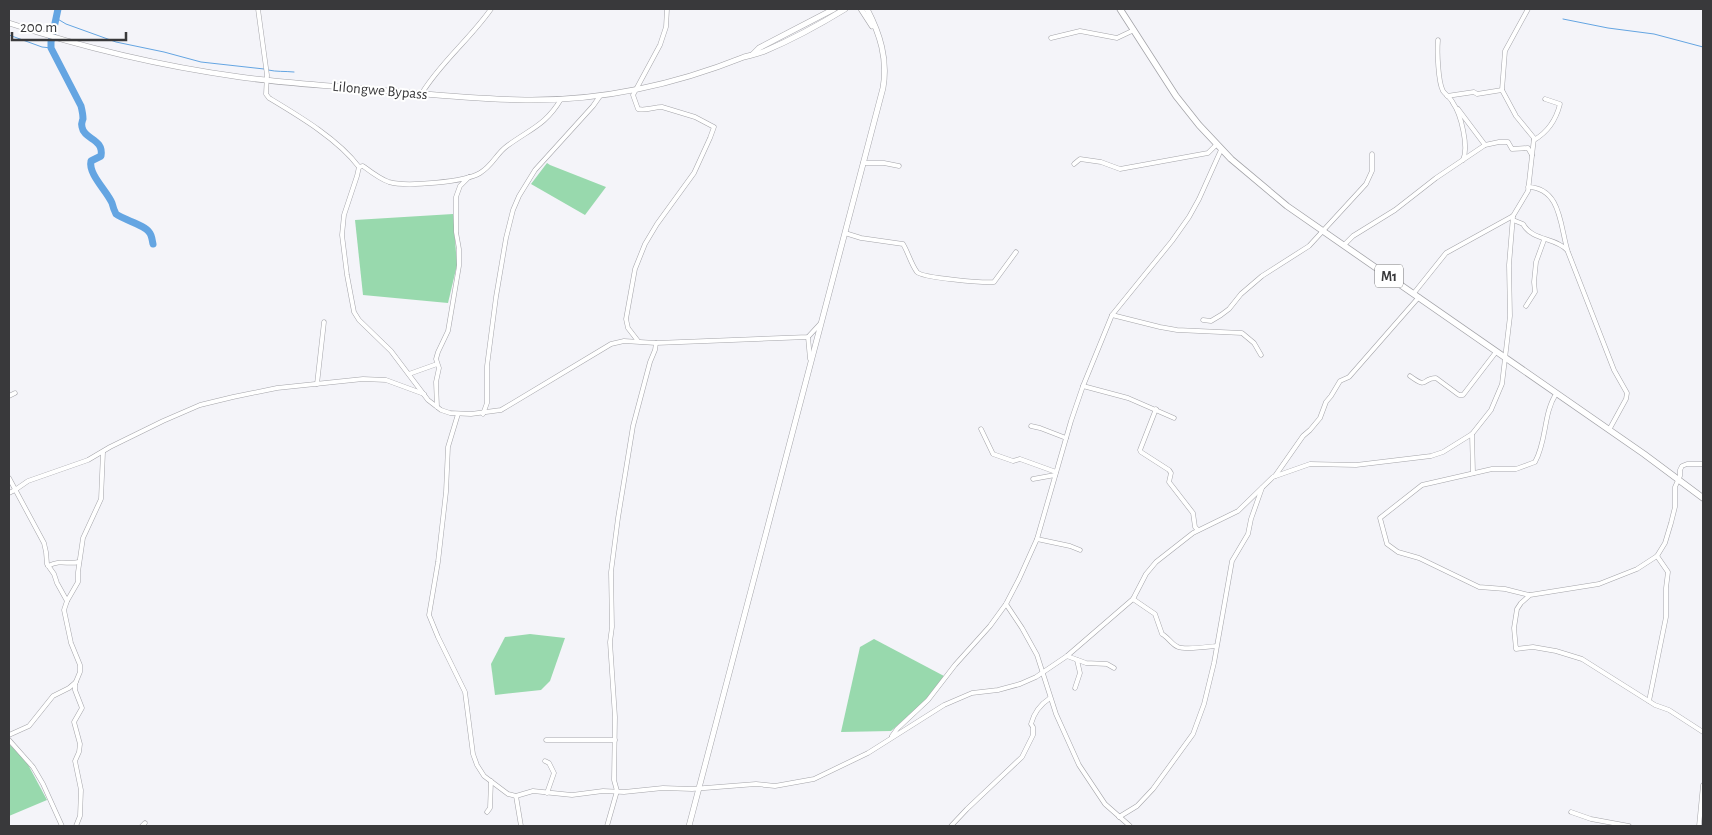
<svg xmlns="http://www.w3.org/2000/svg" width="1712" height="835" font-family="'Alegreya Sans',sans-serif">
  <rect width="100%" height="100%" fill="#f4f4f9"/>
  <g fill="#98d9ad">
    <path d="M547 163 550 165 606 187 585 215 531 184Z"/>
    <path d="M453 214 457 265 448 303 363 295 355 220Z"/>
    <path d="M530 634 565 638 550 681 541 690 495 695 491 664 505 637Z"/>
    <path d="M874 639 944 676 924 702 891 731 841 732 860 647Z"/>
    <path d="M9 744 25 759 47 800 9 816Z"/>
  </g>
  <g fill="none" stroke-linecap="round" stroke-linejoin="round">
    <g stroke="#64a5e2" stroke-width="1">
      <path d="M56 18 66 24 116 42 164 52 201 62 264 69"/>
      <path d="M1563 19 1608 28 1654 34 1703 47"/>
      <path d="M9 35 42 47 51 48"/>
      <path d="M268 70C277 72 284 71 294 72"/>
    </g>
    <path stroke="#64a5e2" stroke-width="7" d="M58 9 51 42V48L81 106C82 110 83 115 83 119 82 122 81 123 82 127 84 140 104 138 101 156L91 161C88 174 107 191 112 203 113 207 114 210 116 214 124 220 145 225 149 232 152 235 152 240 153 244"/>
    <defs>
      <g id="minor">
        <path d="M258 9 267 75 266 94 269 98C299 116 338 139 359 167L357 176 344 215 342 235 347 275 354 312 359 320 391 351 428 400 441 410 450 413 471 414 501 410 611 344 624 341 656 343 808 337 820 324"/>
        <path d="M1051 38 1080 31 1117 38 1134 30"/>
        <path d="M1438 40C1437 51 1438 82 1443 91 1446 95 1451 98 1453 103 1461 114 1469 147 1463 160"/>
        <path d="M422 93C441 62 470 39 491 9"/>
        <path d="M1447 96 1474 92 1477 94 1502 90"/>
        <path d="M1458 109 1485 145"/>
        <path d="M1534 140C1548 132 1556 120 1560 104L1545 99"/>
        <path d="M863 163H884L899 166"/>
        <path d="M1074 164 1080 159 1101 162 1120 169 1208 153 1216 145"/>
        <path d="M359 167 363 166C371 172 380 179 389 182 406 187 465 182 480 173 493 165 496 154 507 146 530 129 546 125 561 99"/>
        <path d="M1528 187C1562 188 1560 228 1568 252L1614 370 1627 393 1626 399 1609 430"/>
        <path d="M1513 220 1523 224C1532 241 1555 237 1567 250"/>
        <path d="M845 233 861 238 903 244C908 252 911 264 917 272 922 278 984 283 994 282L1016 252"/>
        <path d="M1344 245 1353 236 1395 210 1436 178 1485 145 1499 142H1508L1512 149 1528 148 1532 155"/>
        <path d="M1414 293 1446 253 1513 216 1528 191 1534 138 1516 116 1502 90 1505 51 1528 9"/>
        <path d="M1526 306 1535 292 1534 282 1536 262 1544 240"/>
        <path d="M1112 315 1160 327 1177 330 1242 333 1254 343 1261 355"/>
        <path d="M1203 320 1211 321 1221 315 1229 309 1241 294 1262 276 1309 246 1366 184 1372 171V154"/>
        <path d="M808 337 810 359"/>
        <path d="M638 341 628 328 626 319 635 269 645 244 657 224 694 173 710 138 714 127 695 117 662 107C654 107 646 111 638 109L633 95 660 45 666 27 667 9"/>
        <path d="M409 374 437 364"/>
        <path d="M1410 376C1429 390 1421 378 1436 378L1459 395H1463L1496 352"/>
        <path d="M317 384 324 322"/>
        <path d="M1083 386 1128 398 1174 418"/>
        <path d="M9 396 15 393"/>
        <path d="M437 407 436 382 439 368 436 359 438 352 448 331 459 266V249L456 232V197L460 186 469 177"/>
        <path d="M1156 409 1140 450 1141 452 1169 470 1171 473 1169 482 1193 513 1195 527 1198 530"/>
        <path d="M458 414 448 447 446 492 438 562 429 615 438 637 465 692 473 754 477 765 484 776 508 794 516 796 533 791 572 795 603 791 624 792 663 788 692 789 756 784 775 786 814 779 868 753 944 705 972 693 998 690 1020 684 1036 677 1067 656 1133 599 1146 574 1156 562 1193 533 1238 511 1273 477 1310 464 1356 465 1431 456 1443 452 1472 434 1491 410 1502 384 1510 316 1509 265 1513 216"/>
        <path d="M483 414 487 403V366L496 297 506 238 513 210 519 196 535 170 593 106 600 96"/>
        <path d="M1031 426 1040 428 1066 438"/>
        <path d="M981 429 993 454 1013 461 1020 459 1056 472"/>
        <path d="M1472 434 1473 473"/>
        <path d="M1703 464H1687L1682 466 1680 470V476L1675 487V507L1671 523 1665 543 1657 556 1637 569 1599 584 1530 595 1521 603 1517 609 1514 628 1516 649 1533 647 1556 651 1582 659 1655 705 1669 710 1703 732"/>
        <path d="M1275 476 1303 436 1310 430 1320 418 1326 402 1331 396 1340 381 1349 377 1419 297"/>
        <path d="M9 478 44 543 46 552 47 564 54 574 57 583 67 601"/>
        <path d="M1033 479 1055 475"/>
        <path d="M9 493 15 490 28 481 88 460 110 447 163 421 200 405 233 397 277 388 363 379 386 380 424 394"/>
        <path d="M1037 539 1070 546 1080 550"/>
        <path d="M48 566C62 559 67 565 79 562"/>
        <path d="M1529 595 1505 589 1479 587 1419 558 1398 552 1387 544 1380 518 1422 485 1492 469H1516L1535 462C1547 441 1543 414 1556 394"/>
        <path d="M1133 599 1155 614 1162 634C1168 637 1171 644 1178 647 1185 650 1207 647 1216 646"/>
        <path d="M1006 604 1022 628 1037 655 1056 714 1079 765 1105 804 1130 826"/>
        <path d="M1067 656 1086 663 1107 664 1114 668"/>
        <path d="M1075 688 1080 673 1077 660"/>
        <path d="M1649 701 1666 617V588L1668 572 1657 556"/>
        <path d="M9 735 29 726 53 696 69 688 76 682"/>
        <path d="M892 736 897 729 928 700 955 665 990 626 1006 604 1019 579 1037 539 1071 421 1083 386 1112 315 1172 241 1189 217 1199 199 1221 150"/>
        <path d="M9 740 33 767 43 784 62 826"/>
        <path d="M546 740H615"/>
        <path d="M545 761 549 763 554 773 547 793"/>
        <path d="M516 796 521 826"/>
        <path d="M487 812 490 808 491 781"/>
        <path d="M1571 812 1591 819 1629 826"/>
        <path d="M1119 817 1137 806 1153 789 1193 734 1204 704 1214 663 1232 561 1248 534 1251 519 1262 488"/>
        <path d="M76 826 80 816 81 790 75 761 79 752 80 744 74 722 82 708 75 690V684L80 672V665L71 643 64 610 67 601 78 582V572L83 538 101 499 103 452"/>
        <path d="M142 826 145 823"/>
        <path d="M607 826 617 791 614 780 615 717 610 642 612 627 611 572 618 518 633 426 650 362 655 350 656 343"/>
        <path d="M951 826 967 809 1022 757 1033 735V727L1031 724C1034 712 1041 704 1050 698"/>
        <path d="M1699 826 1703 785"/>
      </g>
      <g id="major">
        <path d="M861 9 872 26"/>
        <path d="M9 23C84 48 161 66 240 77 281 83 323 85 365 89 418 93 471 99 525 100 601 101 674 85 744 57 751 55 758 54 765 51 793 39 819 25 845 9"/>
        <path d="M753 54 759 48 834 9"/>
        <path d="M689 826 883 88C888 59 880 34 867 9"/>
      </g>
      <path id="highway" d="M1120 9 1176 96 1199 125 1231 159 1287 206 1644 454 1703 498"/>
    </defs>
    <use href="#minor" stroke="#a4a4a9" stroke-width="5"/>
    <use href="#major" stroke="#a4a4a9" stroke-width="6"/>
    <use href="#highway" stroke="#a4a4a9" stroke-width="7"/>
    <use href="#minor" stroke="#fff" stroke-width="4"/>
    <use href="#major" stroke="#fff" stroke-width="5"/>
    <use href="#highway" stroke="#fff" stroke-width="5.5"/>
  </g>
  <g text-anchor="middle" stroke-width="4" stroke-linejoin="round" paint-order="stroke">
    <rect fill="#fff" stroke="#747476" stroke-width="1" x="1375" y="264.5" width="28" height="23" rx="4"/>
    <g font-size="14" font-weight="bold" fill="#39393b">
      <text x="1389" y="281">M1</text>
    </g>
    <g font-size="15" fill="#39393b" stroke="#fff">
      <text transform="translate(380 90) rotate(5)" y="5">Lilongwe Bypass</text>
    </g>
  </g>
  <rect width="1712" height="835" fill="none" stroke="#39393b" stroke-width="20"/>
  <path d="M12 32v8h114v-8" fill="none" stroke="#39393b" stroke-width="2.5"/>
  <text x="20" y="32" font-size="15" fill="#39393b" stroke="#ffffff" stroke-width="4" paint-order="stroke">200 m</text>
</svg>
